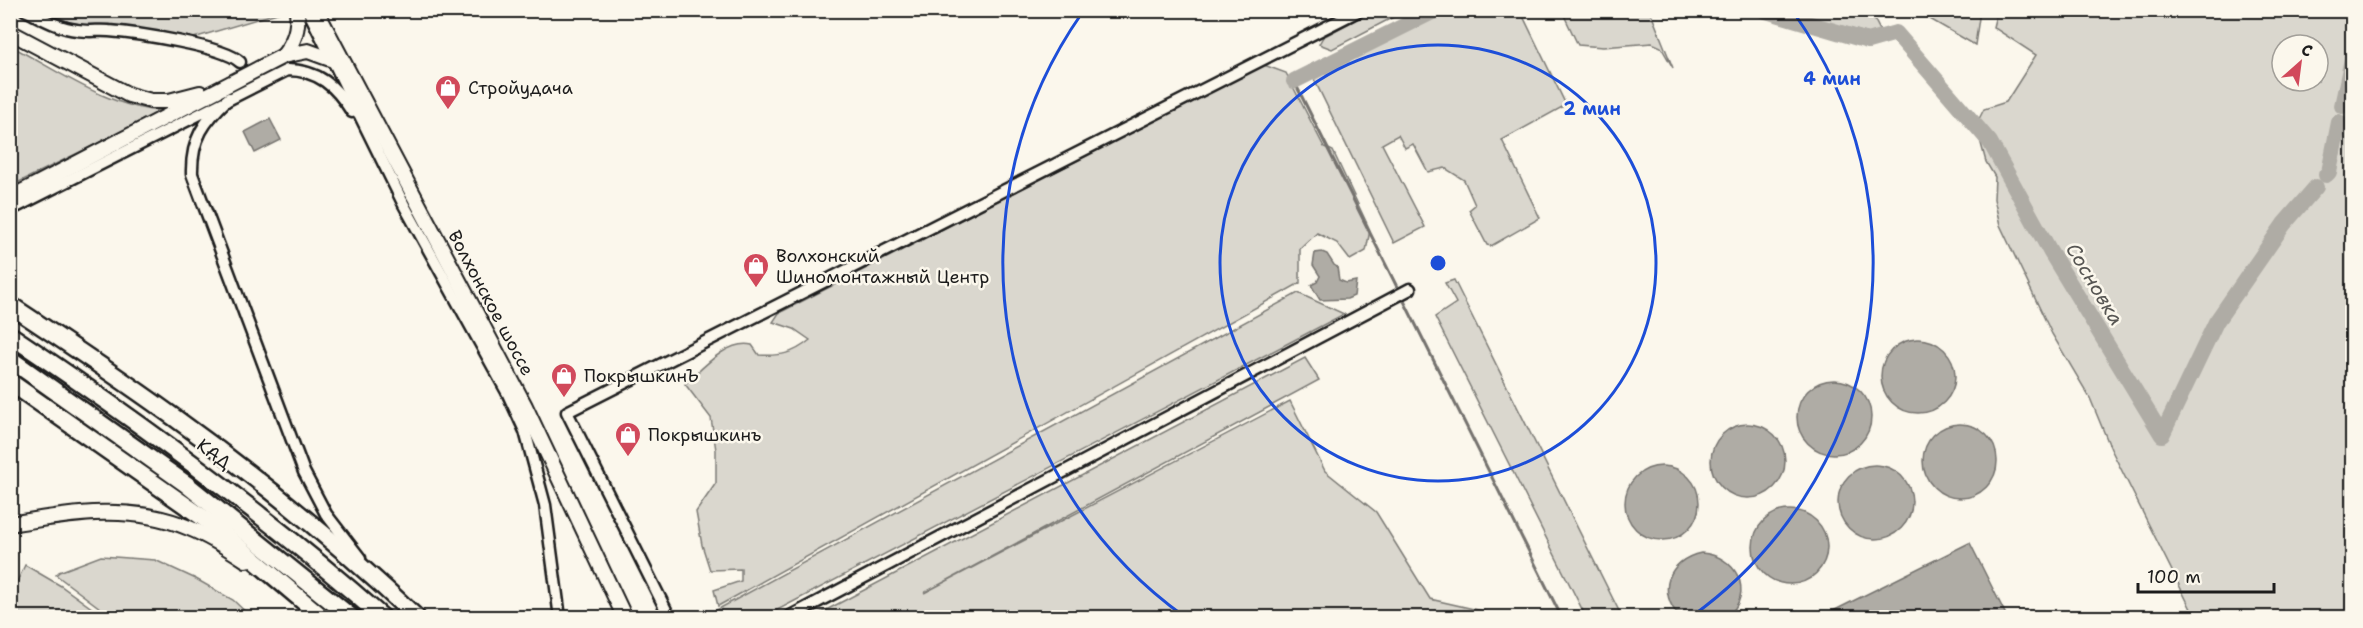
<svg xmlns="http://www.w3.org/2000/svg" width="2363" height="628" font-family="'Shantell Sans',sans-serif">
  <rect width="100%" height="100%" fill="#fbf7ec"/>
  <filter id="ink" filterUnits="userSpaceOnUse"><feTurbulence type="fractalNoise" baseFrequency=".0167" numOctaves="2"/><feDisplacementMap in="SourceGraphic" scale="12" xChannelSelector="R" yChannelSelector="G"/><feConvolveMatrix kernelMatrix="1 2 1 2 8 2 1 2 1" color-interpolation-filters="sRGB"/></filter>
  <g filter="url(#ink)">
    <g fill="#dad7ce" stroke="#7b7a75" stroke-width="1.5" fill-rule="evenodd">
      <path d="M47 11H284L187 40 71 23Z"/>
      <path d="M1372 11H1405L1332 49 1319 44 1323 37Z"/>
      <path d="M1446 11H1528L1522 14 1566 105 1502 140 1540 218 1491 246 1487 245 1469 210 1475 205 1464 180 1445 168 1428 172 1413 144 1405 148 1398 135 1382 144 1425 227 1394 243 1313 77Z"/>
      <path d="M1562 11H1650L1673 68 1661 47 1652 43 1603 47 1578 45Z"/>
      <path d="M1785 11H1870L1884 38Z"/>
      <path d="M1916 11H1980L1975 45Z"/>
      <path d="M1997 11H2352V617H2195L2111 449 2090 398 2052 334 2000 225 1994 199 1995 177 1986 162 1976 125 1984 109 2006 102 2036 55 1993 27ZM2282 45H2318V81H2282Z"/>
      <path d="M11 46C58 71 109 108 163 111L11 186Z"/>
      <path d="M1264 65 1286 73 1324 147 1333 151 1370 230 1366 251 1350 260 1337 243 1317 233 1300 249V283L718 606 714 590 741 581V569L710 570 702 545 696 512 716 483V450L711 418 685 384C702 369 727 339 752 345L759 355C781 356 793 354 810 340L794 329 773 322 779 313Z"/>
      <path d="M1454 280 1622 617H1586L1435 317 1456 303 1445 283Z"/>
      <path d="M1298 293 1344 314 764 617H704Z"/>
      <path d="M1305 358 1319 380 924 593 1290 401 1325 471 1376 512 1430 599 1509 617H813Z"/>
      <path d="M101 556 155 560 196 579 233 600 251 617H112L56 575 59 572Z"/>
      <path d="M25 565 61 586 104 617H11V587L15 586Z"/>
    </g>
    <g fill="#afaca5" stroke="#74726e" stroke-width="1.5">
      <path d="M270 119 281 140 255 153 245 132Z"/>
      <path d="M1322 252 1327 254 1334 265 1337 267 1339 280 1346 283 1356 281 1354 296 1347 299 1320 300 1311 285 1317 282 1320 276 1313 265 1315 253Z"/>
      <circle cx="1918" cy="376" r="37"/>
      <circle cx="1834" cy="417" r="37"/>
      <circle cx="1960" cy="461" r="37"/>
      <circle cx="1748" cy="461" r="37"/>
      <circle cx="1875" cy="502" r="37"/>
      <circle cx="1662" cy="503" r="37"/>
      <circle cx="1790" cy="547" r="37"/>
      <path d="M1970 543 2007 617H1821L1969 543Z"/>
      <path d="M1701 553C1736 555 1756 592 1727 617H1680C1656 592 1668 560 1701 553Z"/>
    </g>
    <g fill="none" stroke-linecap="round" stroke-linejoin="round">
      <g stroke="#74726e" stroke-width="3">
        <path d="M1294 81 1398 289"/>
        <path d="M1403 299 1562 618"/>
      </g>
      <g stroke="#afaca5" stroke-width="16">
        <path d="M1763 10 1868 41 1896 33 1990 142 2050 251 2162 435 2216 322 2284 224 2316 187"/>
        <path d="M1294 81 1436 10"/>
        <path d="M2342 106 2352 59"/>
        <path d="M2326 175 2329 172 2339 122"/>
      </g>
      <defs>
        <g id="minor">
          <path d="M25 10C42 18 58 28 77 30 87 32 99 30 109 31 135 33 224 46 240 62"/>
          <path d="M308 10 404 205 507 392 525 431 545 505 560 618"/>
          <path d="M229 98C204 121 191 139 192 174L304 472 326 514 360 558"/>
          <path d="M10 210 287 70C318 70 336 86 352 112"/>
          <path d="M670 618 567 412 1360 10"/>
          <path d="M787 618 1410 289"/>
        </g>
        <g id="major">
          <path d="M316 10 525 406 625 618"/>
          <path d="M10 32 129 95 151 101H169L200 93"/>
          <path d="M283 56C294 42 299 29 297 10"/>
          <path d="M10 198 283 56 308 51 344 64"/>
          <path d="M10 524C71 514 130 503 189 528 209 536 228 548 246 560"/>
        </g>
        <g id="highway">
          <path d="M10 305C66 342 121 379 175 418 260 479 341 546 417 618"/>
          <path d="M10 335C140 422 266 514 383 618"/>
          <path d="M10 359 186 484 352 618"/>
          <path d="M10 382 212 524 323 618"/>
        </g>
      </defs>
      <use href="#minor" stroke="#1c1c1c" stroke-width="15"/>
      <use href="#major" stroke="#1c1c1c" stroke-width="18"/>
      <use href="#highway" stroke="#1c1c1c" stroke-width="21"/>
      <use href="#minor" stroke="#fbf7ec" stroke-width="10"/>
      <use href="#major" stroke="#fbf7ec" stroke-width="14"/>
      <use href="#highway" stroke="#fbf7ec" stroke-width="16"/>
    </g>
  </g>
  <g fill="none" stroke="#1d4ed8" stroke-width="3">
    <circle cx="1438" cy="263" r="218"/>
    <path d="M1185 617A435 435 0 0 1 1082 13M1794 13A435 435 0 0 1 1691 617"/>
  </g>
  <defs>
    <symbol id="shop-pin" viewBox="-11 -11 22 30"><path d="M0 17L-7.5 6A9.5 9.5 0 1 1 7.5 6Z" fill="#d1495b" stroke="#fbf7ec"/><path d="M-5-2.5h2.3a2.7 3.5 0 0 1 5.4 0H5L5.5 6h-11ZM-1.5-2.5h3a1.5 2.3 0 0 0-3 0Z" fill="#fff"/></symbol>
  </defs>
  <g fill-rule="evenodd">
    <use href="#shop-pin" x="433" y="73" width="30" height="40"/>
    <use href="#shop-pin" x="741" y="251" width="30" height="40"/>
    <use href="#shop-pin" x="549" y="361" width="30" height="40"/>
    <use href="#shop-pin" x="613" y="420" width="30" height="40"/>
  </g>
  <g text-anchor="middle" stroke-width="5" stroke-linejoin="round" paint-order="stroke">
    <g font-size="18" fill="#1c1c1c" stroke="#fbf7ec" text-anchor="start">
      <text x="468" y="94">Стройудача</text>
      <text x="776" y="262">Волхонский<tspan x="776" dy="21">Шиномонтажный Центр</tspan></text>
      <text x="584" y="382">ПокрышкинЪ</text>
      <text x="648" y="441">Покрышкинъ</text>
    </g>
    <g font-size="18" fill="#1c1c1c" stroke="#fbf7ec">
      <text transform="translate(491 303) rotate(62)" y="6">Волхонское шоссе</text>
      <text transform="translate(214 454) rotate(37)" y="6">КАД</text>
    </g>
    <g font-size="20" font-style="italic" fill="#575653" stroke="#fbf7ec">
      <text transform="translate(2095 284) rotate(59)" y="7">Сосновка</text>
    </g>
  </g>
  <circle cx="1438" cy="263" r="9" fill="#1d4ed8" stroke="#fbf7ec" stroke-width="3"/>
  <g font-size="18" text-anchor="middle" font-weight="bold" fill="#1d4ed8" stroke="#fbf7ec" stroke-width="5" stroke-linejoin="round" paint-order="stroke">
    <text x="1832" y="85">4 мин</text>
    <text x="1592" y="115">2 мин</text>
  </g>
  <rect width="2363" height="628" fill="none" stroke="#fbf7ec" stroke-width="36"/>
  <rect x="18" y="18" width="2327" height="592" fill="none" stroke="#1c1c1c" stroke-width="2" filter="url(#ink)"/>
  <g transform="translate(2300 63) rotate(28)"><circle r="28" fill="#fbf7ec" stroke="#a29f99" stroke-width="1.5"/>
  <path d="M0-4.5L10 22L0 15L-10 22Z" fill="#d1495b"/>
  <text y="-9" font-size="16" font-weight="bold" text-anchor="middle" fill="#1c1c1c">С</text>
  </g>
  <path d="M2138 583v9h136v-9" fill="none" stroke="#1c1c1c" stroke-width="3"/>
  <text x="2147" y="583" font-size="18" fill="#1c1c1c" stroke="#fbf7ec" stroke-width="4.5" paint-order="stroke">100 m</text>
</svg>
